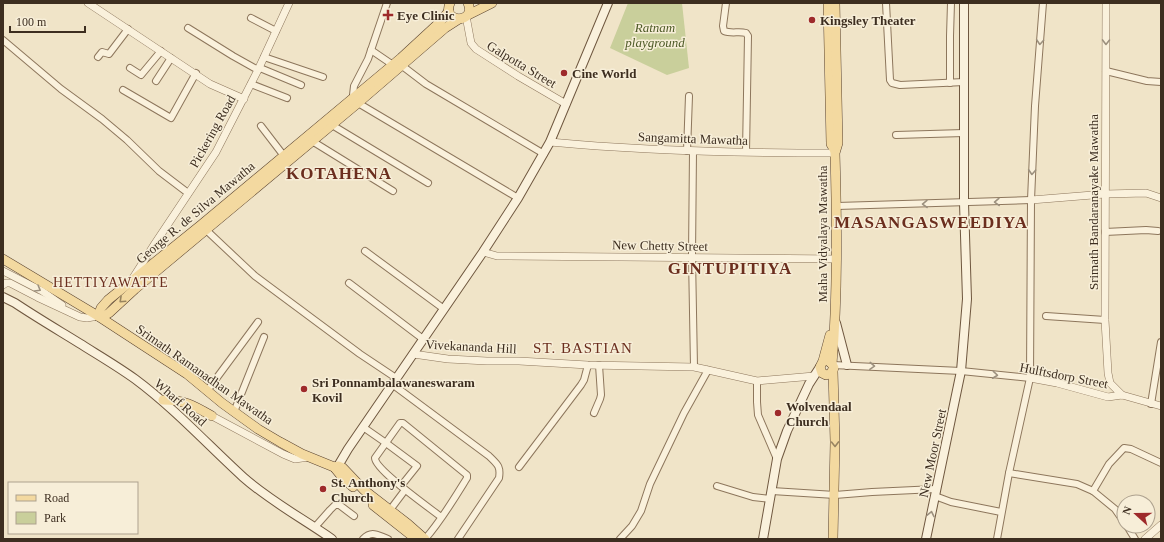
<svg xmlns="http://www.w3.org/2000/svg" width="1164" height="542" font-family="Georgia,serif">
  <rect width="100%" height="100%" fill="#f0e4c8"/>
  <path fill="#c9cf9b" d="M628 3H682L689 68 667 75 610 48Z"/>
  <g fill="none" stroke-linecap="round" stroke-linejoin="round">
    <defs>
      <g id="minor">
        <path d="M387 3 368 59 354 86 353 95 358 103 518 198"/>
        <path d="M726 3 723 26 724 31C731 34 739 31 746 33L748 36 746 152"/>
        <path d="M886 3 890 80 892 83 900 85 964 82"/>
        <path d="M251 18 276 31"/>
        <path d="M188 28 233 56 258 70"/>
        <path d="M3 40 61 89 102 119 127 140 159 171 188 193"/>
        <path d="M371 50 393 65"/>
        <path d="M98 57 102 52 109 54 128 29"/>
        <path d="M264 57 323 77"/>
        <path d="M401 65 426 84 544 154"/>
        <path d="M130 68 141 75 161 51"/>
        <path d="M260 68 301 85"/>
        <path d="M1106 71 1147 81 1161 82"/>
        <path d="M156 81 171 58"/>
        <path d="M950 83V36L951 3"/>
        <path d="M251 84 287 98"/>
        <path d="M123 90 171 118 196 73"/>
        <path d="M332 125 428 183"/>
        <path d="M261 126 284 156"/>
        <path d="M896 135 964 133"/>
        <path d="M312 141 393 191"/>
        <path d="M687 151 689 96"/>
        <path d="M693 151 692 257 694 367"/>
        <path d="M837 206 1031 200"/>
        <path d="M204 228 255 276 360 354 396 378"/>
        <path d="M1105 232 1146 230 1158 231"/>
        <path d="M365 251 444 309"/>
        <path d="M349 283 423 339"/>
        <path d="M1046 316 1105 320"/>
        <path d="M833 365 961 371 1030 378"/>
        <path d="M757 381V402L758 415 777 459"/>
        <path d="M392 384 489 456C497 464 501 466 499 478L458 539"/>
        <path d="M207 391 258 322"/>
        <path d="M1151 404 1161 342"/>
        <path d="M234 412 264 337"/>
        <path d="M594 413 600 399 601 395 599 365"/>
        <path d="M363 427 386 443 417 466 401 486"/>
        <path d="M519 467 581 385 584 380 588 365"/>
        <path d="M1009 473 1077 484 1093 491 1115 509 1124 522"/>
        <path d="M717 486 753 497 770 499"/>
        <path d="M772 491 835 495 872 492 936 489"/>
        <path d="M1093 491 1109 464 1124 448 1131 449 1161 463"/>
        <path d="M935 496 951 502 1001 512"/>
        <path d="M390 510 405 490"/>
        <path d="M1127 526 1135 539"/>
        <path d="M315 527 330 510 336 504H338L354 516"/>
        <path d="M363 539C372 530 377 535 388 539"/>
        <path d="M425 539C441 521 454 499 467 478V475L403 423H400L375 458C375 470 430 508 441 517"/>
        <path d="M620 539 632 526 641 511 650 484 684 413 708 370"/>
        <path d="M997 539 1009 473 1030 378 1031 200 1035 106 1043 3"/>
      </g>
      <g id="tertiary">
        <path d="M88 3 210 84 244 99"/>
        <path d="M1106 3 1105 320 1108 373 1110 383 1122 395"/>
        <path d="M466 16 471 43 476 49 518 76 566 104"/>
        <path d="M550 142C645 151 740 153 835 153"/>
        <path d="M1031 200 1105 194 1146 193 1161 198"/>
        <path d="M483 252 497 256 837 259"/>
        <path d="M3 271 42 291 62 305"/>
        <path d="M133 278 154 245 216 152 258 70 289 3"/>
        <path d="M3 285 6 283H10L37 297 80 317 87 318 98 316"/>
        <path d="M413 354 448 359 487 361H519L588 365 694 367 708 370 757 381 814 376"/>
        <path d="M1030 378 1057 383 1108 397 1122 395 1161 406"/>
        <path d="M212 416 283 454 295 459 309 457"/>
        <path d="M1145 539 1161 525"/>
      </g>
      <g id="secondary">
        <path d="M3 297 15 303C36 317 58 330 79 343 98 355 117 366 135 379 174 408 207 444 243 477 270 501 302 518 332 539"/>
        <path d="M836 323 847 365"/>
        <path d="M339 471 338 466 348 449 483 252 518 198 550 142 608 3"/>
        <path d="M763 539 777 459 787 431 809 384 820 367"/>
        <path d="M926 539 961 371 967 299 964 203V3"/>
      </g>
      <g id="primary">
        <path d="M450 3C441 24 477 24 468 3"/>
        <path d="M828 3 831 144 835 151"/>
        <path d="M468 15 492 3"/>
        <path d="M3 259 98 316 187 374 222 403 258 429 280 442 302 454 334 467"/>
        <path d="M98 316H104L109 313 135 289 358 103 445 28 459 19"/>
        <path d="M98 316 101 308 108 300 201 225 401 58 440 22 449 11"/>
        <path d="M823 361 827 360 832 364 834 368 830 374 826 375 822 373 820 367 823 361 830 335"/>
        <path d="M832 364C838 294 837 223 835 153L838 143 835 3"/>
        <path d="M833 371 835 442 833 539"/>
        <path d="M163 400C185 400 193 405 212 416"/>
        <path d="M334 467 338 466 343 468 364 490 408 524 425 539"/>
        <path d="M334 467 343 478 353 487"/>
        <path d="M373 505 416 539"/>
      </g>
    </defs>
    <use href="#minor" stroke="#8d765c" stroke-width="8"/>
    <use href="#tertiary" stroke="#8d765c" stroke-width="8"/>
    <use href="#secondary" stroke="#6f573f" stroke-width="10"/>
    <use href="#primary" stroke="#5b4430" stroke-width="10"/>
    <use href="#minor" stroke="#faf1dc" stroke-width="6"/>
    <use href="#tertiary" stroke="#faf1dc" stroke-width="7"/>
    <use href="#secondary" stroke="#faf1dc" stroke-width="8"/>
    <use href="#primary" stroke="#f3d9a0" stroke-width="9"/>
  </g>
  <defs><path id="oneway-chevron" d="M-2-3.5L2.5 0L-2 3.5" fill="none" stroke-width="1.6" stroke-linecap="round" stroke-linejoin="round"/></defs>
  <g stroke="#9c907e">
    <use href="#oneway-chevron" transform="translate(1040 42) rotate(94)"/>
    <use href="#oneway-chevron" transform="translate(1106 42) rotate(91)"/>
    <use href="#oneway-chevron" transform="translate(1032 172) rotate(93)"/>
    <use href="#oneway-chevron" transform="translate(997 202) rotate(178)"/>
    <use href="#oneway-chevron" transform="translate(925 204) rotate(179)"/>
    <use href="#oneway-chevron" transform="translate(38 289) rotate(30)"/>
    <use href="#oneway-chevron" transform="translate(872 366) rotate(3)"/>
    <use href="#oneway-chevron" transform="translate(995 375) rotate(6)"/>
    <use href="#oneway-chevron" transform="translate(931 514) rotate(-78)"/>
  </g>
  <g stroke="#988460">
    <use href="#oneway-chevron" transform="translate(122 300) rotate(137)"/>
    <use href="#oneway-chevron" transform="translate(835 444) rotate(89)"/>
  </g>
  <g fill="#9e2a2b" stroke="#f7eed8" stroke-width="1.5">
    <path d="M386 9h4v4h4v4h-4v4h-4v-4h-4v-4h4z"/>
    <circle cx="812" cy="20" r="4"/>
    <circle cx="564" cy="73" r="4"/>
    <circle cx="304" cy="389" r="4"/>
    <circle cx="778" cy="413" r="4"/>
    <circle cx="323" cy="489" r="4"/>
  </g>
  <g text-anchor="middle" stroke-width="3" stroke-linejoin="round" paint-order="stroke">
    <g font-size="13" font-weight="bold" fill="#3d2e20" stroke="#f7eed8" text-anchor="start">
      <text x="397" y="20">Eye Clinic</text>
      <text x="820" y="25">Kingsley Theater</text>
      <text x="572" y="78">Cine World</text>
      <text x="312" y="387">Sri Ponnambalawaneswaram<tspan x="312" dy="15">Kovil</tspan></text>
      <text x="786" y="411">Wolvendaal<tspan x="786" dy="15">Church</tspan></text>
      <text x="331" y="487">St. Anthony's<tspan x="331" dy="15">Church</tspan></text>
    </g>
    <g font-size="13" font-style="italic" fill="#4d5a26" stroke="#f7eed8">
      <text x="655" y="32">Ratnam<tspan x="655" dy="15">playground</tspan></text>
    </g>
    <g font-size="13" fill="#3d2e20" stroke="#f7eed8">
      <text transform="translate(522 64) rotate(31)" y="5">Galpotta Street</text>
      <text transform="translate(212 131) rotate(-61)" y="5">Pickering Road</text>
      <text transform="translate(693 138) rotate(2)" y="5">Sangamitta Mawatha</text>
      <text transform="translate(1093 202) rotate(-90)" y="5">Srimath Bandaranayake Mawatha</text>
      <text transform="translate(195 212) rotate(-40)" y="5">George R. de Silva Mawatha</text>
      <text transform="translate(822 234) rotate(-90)" y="5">Maha Vidyalaya Mawatha</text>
      <text transform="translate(660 245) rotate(1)" y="5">New Chetty Street</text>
      <text transform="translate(471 346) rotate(3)" y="5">Vivekananda Hill</text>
      <text transform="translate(205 374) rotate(35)" y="5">Srimath Ramanadhan Mawatha</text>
      <text transform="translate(1064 375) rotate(11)" y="5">Hulftsdorp Street</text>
      <text transform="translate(181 402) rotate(41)" y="5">Wharf Road</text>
      <text transform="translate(932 453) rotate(-78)" y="5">New Moor Street</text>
    </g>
    <g font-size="14" letter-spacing="1" fill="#6b2e1e" stroke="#f7eed8">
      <text x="111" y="287">HETTIYAWATTE</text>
    </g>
    <g font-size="15" letter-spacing="1" fill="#6b2e1e" stroke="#f7eed8">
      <text x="583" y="353">ST. BASTIAN</text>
    </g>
    <g font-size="17" font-weight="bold" letter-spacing="1" fill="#6b2e1e" stroke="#f7eed8">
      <text x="339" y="179">KOTAHENA</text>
      <text x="931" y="228">MASANGASWEEDIYA</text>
      <text x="730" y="274">GINTUPITIYA</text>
    </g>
  </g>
  <rect width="1164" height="542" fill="none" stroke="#3d2e20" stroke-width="8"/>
  <rect x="8" y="482" width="130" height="52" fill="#f7eed8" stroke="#ada18e"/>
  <rect x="16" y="495" width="20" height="6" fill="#f3d9a0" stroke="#ada18e"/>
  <text x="44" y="502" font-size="12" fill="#3d2e20">Road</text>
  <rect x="16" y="512" width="20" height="12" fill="#c9cf9b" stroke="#ada18e"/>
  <text x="44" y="522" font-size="12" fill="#3d2e20">Park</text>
  <g transform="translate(1136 514) rotate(291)"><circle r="19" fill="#f7eed8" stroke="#ada18e"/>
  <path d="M0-3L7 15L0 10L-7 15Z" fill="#9e2a2b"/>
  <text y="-6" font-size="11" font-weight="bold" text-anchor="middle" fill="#3d2e20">N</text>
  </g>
  <path d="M10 26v6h75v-6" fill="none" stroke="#3d2e20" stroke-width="2"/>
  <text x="16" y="26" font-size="12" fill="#3d2e20" stroke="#f7eed8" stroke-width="3" paint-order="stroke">100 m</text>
</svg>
